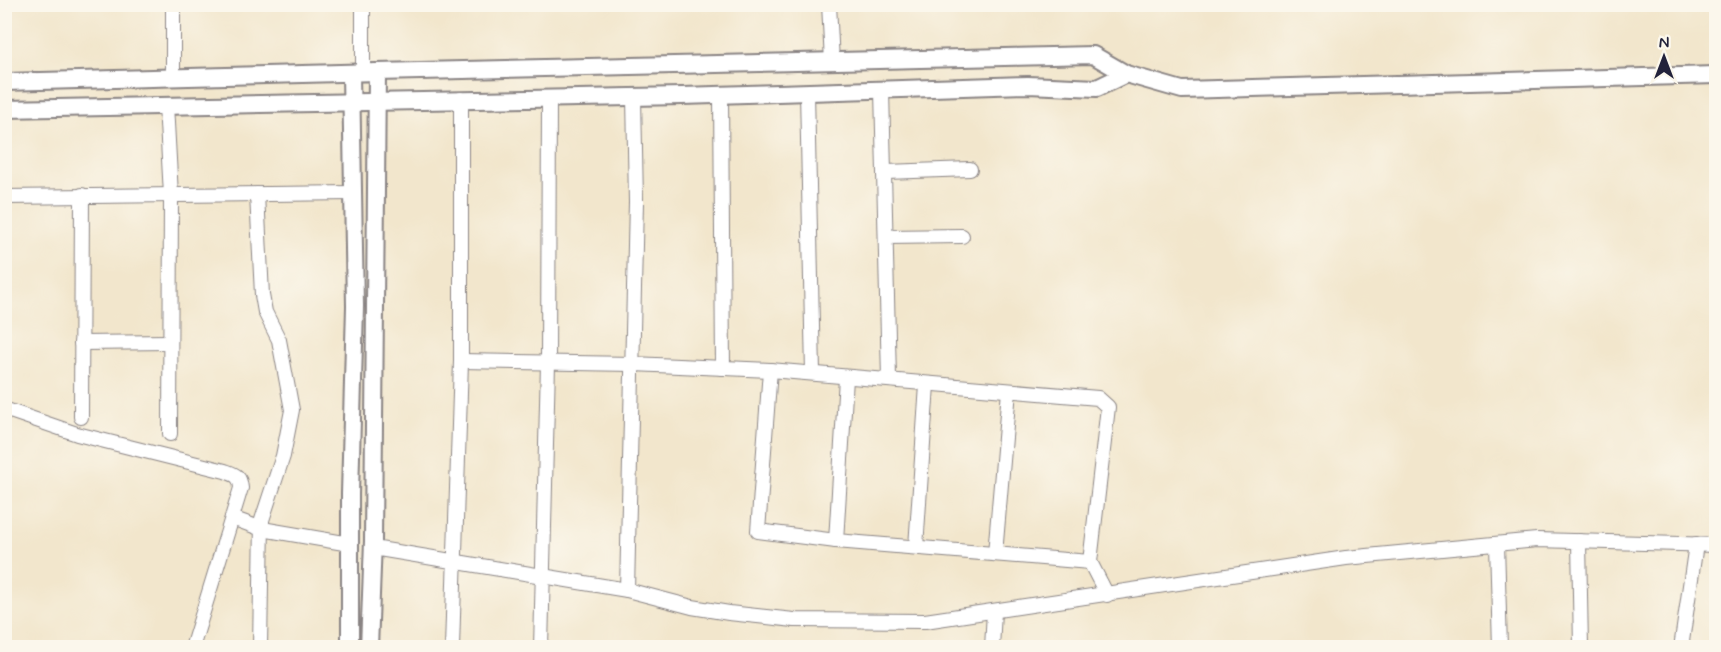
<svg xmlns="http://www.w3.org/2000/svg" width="1721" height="652" font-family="Mynerve,sans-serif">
  <rect width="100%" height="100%" fill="#fbf7ec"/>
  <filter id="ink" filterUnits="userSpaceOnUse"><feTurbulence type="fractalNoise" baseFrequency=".0167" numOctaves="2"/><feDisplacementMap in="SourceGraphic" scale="12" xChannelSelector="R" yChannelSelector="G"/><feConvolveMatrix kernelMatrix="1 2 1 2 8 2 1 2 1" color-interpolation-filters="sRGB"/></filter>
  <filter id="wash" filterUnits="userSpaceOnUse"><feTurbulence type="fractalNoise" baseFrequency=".008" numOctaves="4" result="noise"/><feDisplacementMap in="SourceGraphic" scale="24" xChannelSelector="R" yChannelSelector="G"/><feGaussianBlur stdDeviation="1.35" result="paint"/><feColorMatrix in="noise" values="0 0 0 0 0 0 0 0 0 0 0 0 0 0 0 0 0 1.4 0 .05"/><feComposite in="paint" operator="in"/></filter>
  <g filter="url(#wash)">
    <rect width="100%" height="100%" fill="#f2e6cc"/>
  </g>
  <g filter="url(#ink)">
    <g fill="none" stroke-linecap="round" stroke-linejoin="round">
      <defs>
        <g id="minor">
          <path d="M173 4V78"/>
          <path d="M363 4V73"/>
          <path d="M829 4 832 62"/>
          <path d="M882 90 889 379"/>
          <path d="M807 92 813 373"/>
          <path d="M721 94 723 368"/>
          <path d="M166 105 171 195 170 434"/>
          <path d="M886 172 970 169"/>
          <path d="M257 194 262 295 265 312 279 340 292 410 283 456 262 520 260 648"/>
          <path d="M4 197 354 193"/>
          <path d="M886 237 962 236"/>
          <path d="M81 343 170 342"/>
          <path d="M461 361 633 364 770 370 1098 398 1108 407 1090 562 1107 595"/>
          <path d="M770 370 758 531 836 541 1090 562"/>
          <path d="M4 409 77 434 225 471C236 475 240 476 241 488L192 648"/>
          <path d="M81 417 82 195"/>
          <path d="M232 518 262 529 350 544"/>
          <path d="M836 541 846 378"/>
          <path d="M1579 541 1581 648"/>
          <path d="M1497 544 1500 648"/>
          <path d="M916 547 927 385"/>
          <path d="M373 548 627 590 692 607 729 613 794 620 925 621 1346 558 1537 540 1716 545"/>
          <path d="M995 554 1009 391"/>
          <path d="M627 590 636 202 634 97"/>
          <path d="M452 648 461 361V99"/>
          <path d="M541 648 548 363 549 98"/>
          <path d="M992 648 994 611"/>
          <path d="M1681 648 1696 544"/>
        </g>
        <g id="tertiary">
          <path d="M377 72 1093 55 1126 74 1182 90 1716 75"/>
          <path d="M4 82 377 72 373 541 369 648"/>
          <path d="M4 109 682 96 1028 85 1097 88 1126 74"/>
          <path d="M350 648V494L355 306 351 74"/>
        </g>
      </defs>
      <use href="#minor" stroke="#8a8484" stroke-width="16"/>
      <use href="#tertiary" stroke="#8a8484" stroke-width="20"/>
      <use href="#minor" stroke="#fff" stroke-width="14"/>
      <use href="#tertiary" stroke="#fff" stroke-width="16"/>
    </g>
  </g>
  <rect width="1721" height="652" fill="none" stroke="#fbf7ec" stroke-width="24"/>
  <g transform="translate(1664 57)" stroke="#fbf7ec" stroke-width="4.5" paint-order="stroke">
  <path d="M0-4.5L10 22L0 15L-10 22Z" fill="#22223b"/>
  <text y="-9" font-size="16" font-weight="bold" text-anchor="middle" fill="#22223b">N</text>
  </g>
</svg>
